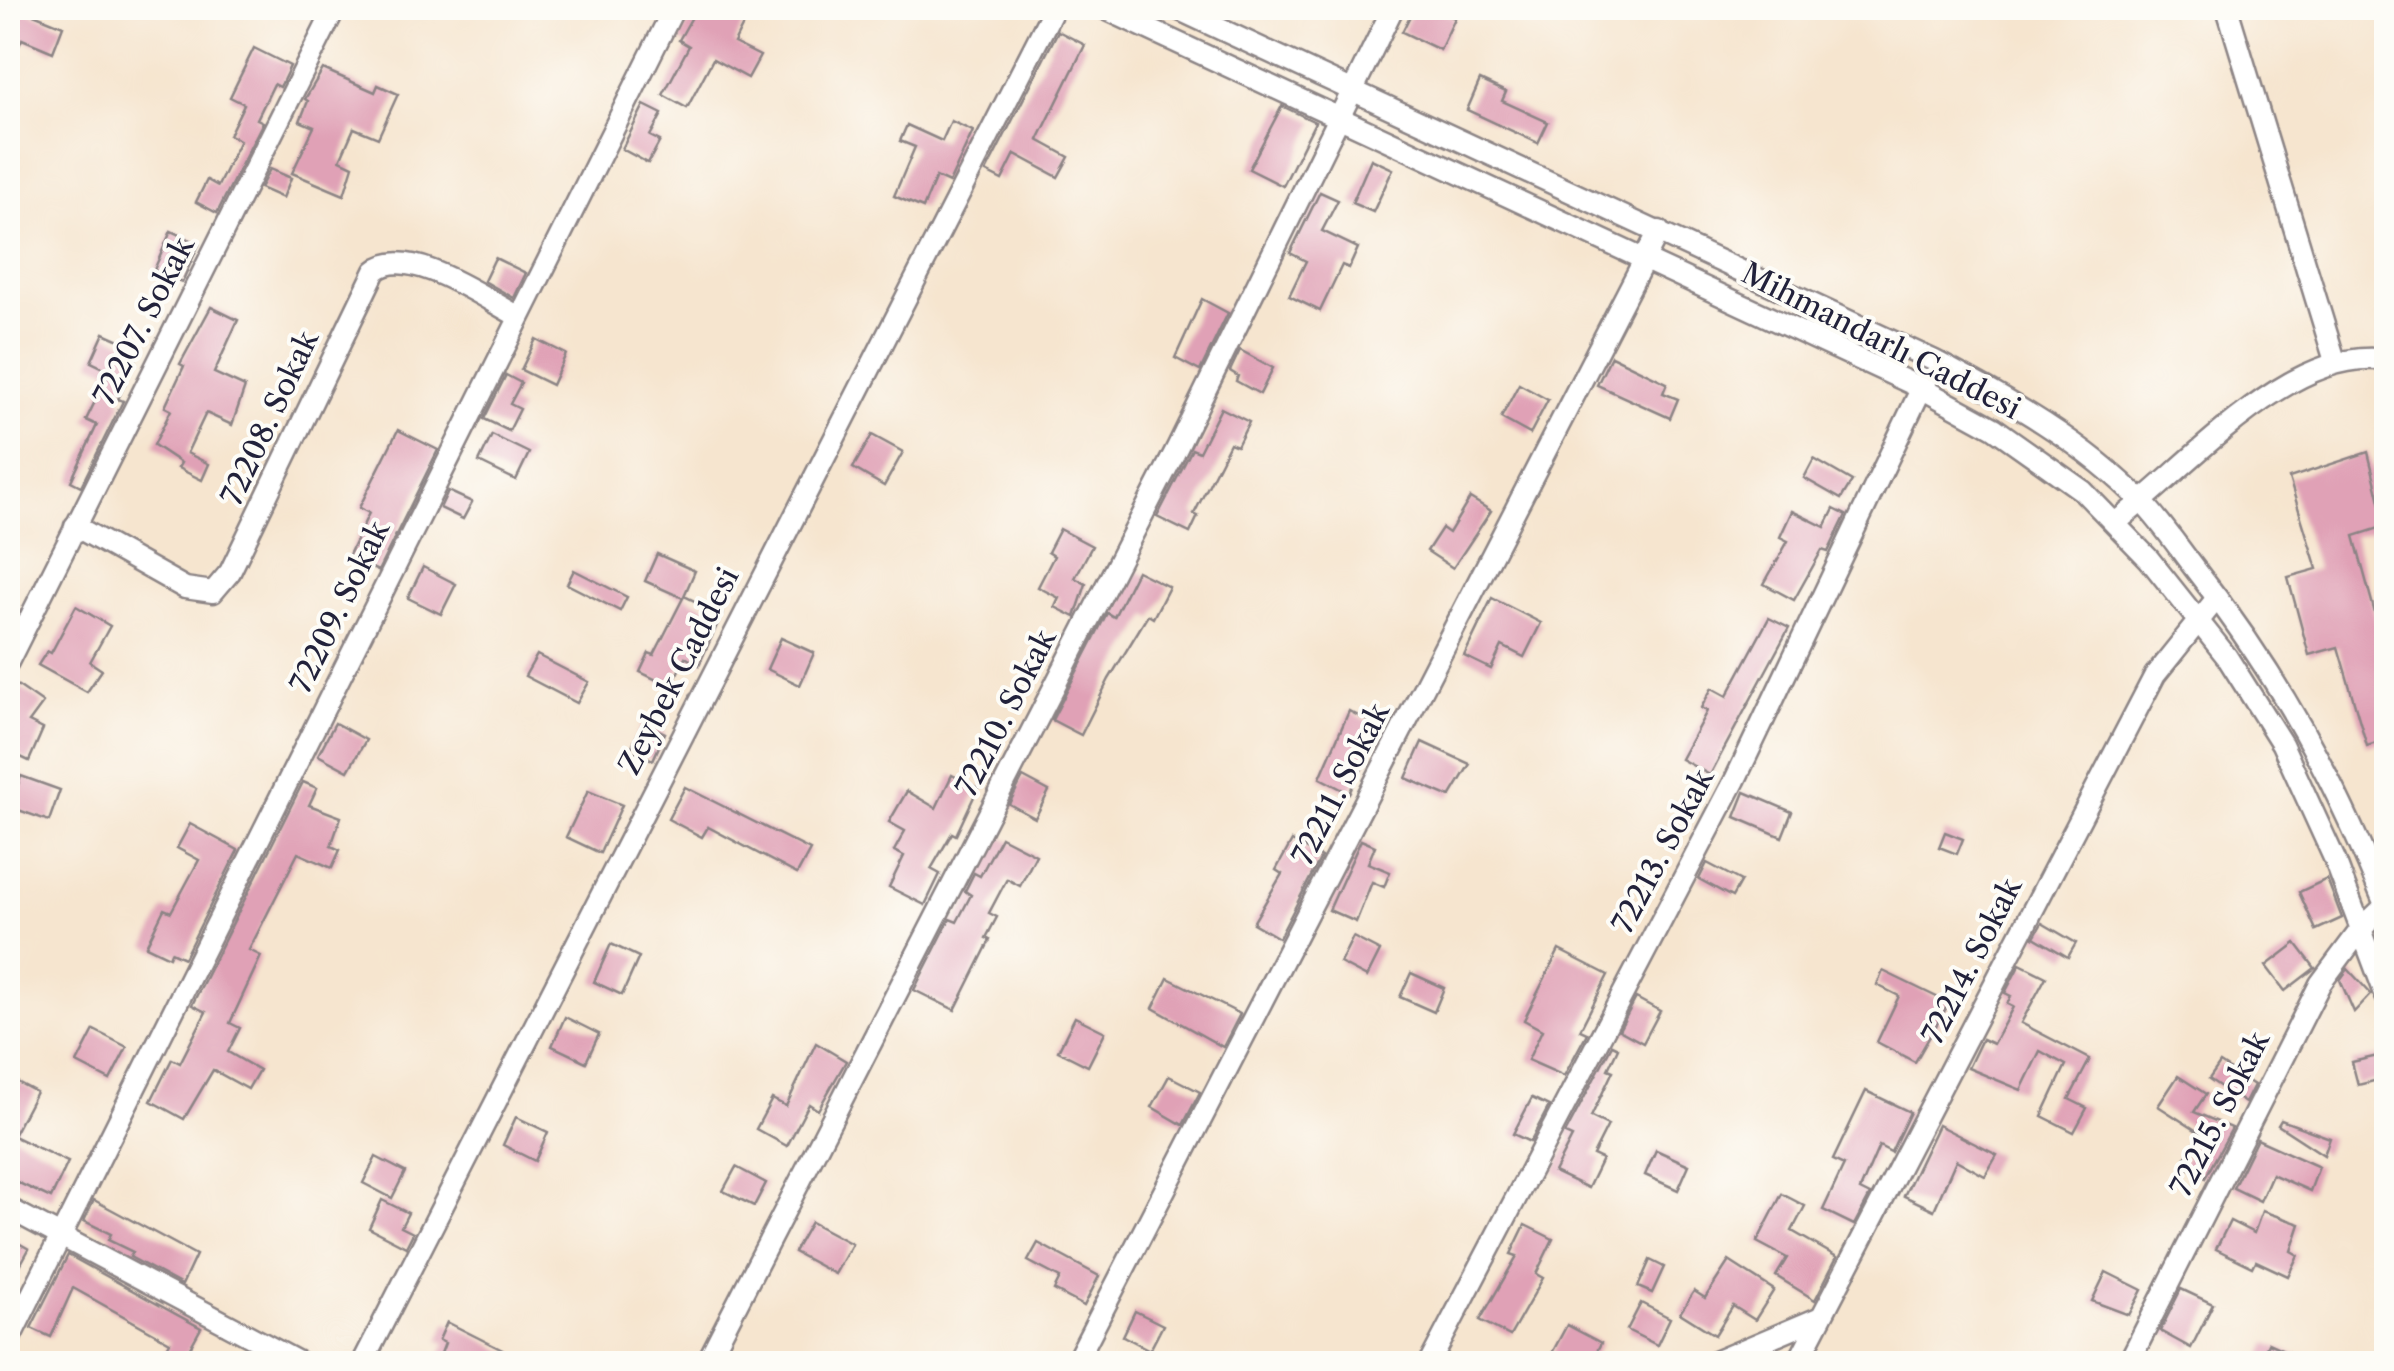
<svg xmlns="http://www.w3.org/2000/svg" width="2394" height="1371" font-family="'Libre Caslon Text',serif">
  <rect width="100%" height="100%" fill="#fdfcf7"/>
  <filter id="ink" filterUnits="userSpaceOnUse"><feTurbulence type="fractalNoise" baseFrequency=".01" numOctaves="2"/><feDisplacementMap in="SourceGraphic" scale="20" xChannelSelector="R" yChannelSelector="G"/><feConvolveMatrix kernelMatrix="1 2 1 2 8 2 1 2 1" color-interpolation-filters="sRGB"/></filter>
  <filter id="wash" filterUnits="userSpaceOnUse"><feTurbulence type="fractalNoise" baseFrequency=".0048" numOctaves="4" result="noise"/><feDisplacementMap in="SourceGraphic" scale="40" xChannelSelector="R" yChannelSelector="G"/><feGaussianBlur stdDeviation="2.25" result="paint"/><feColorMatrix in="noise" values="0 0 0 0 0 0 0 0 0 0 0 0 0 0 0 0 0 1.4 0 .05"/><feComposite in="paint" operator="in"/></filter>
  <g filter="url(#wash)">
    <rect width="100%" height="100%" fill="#f6e5cf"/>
    <g id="blocks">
      <g fill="#e0a1b6">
        <path d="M8 8H19L63 26 53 52 22 39 8 71Z"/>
        <path d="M697 8H739L749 13 734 43 760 56 748 78 713 59 687 108 663 95 689 46 679 40Z"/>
        <path d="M1414 8H1433L1455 18 1440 50 1402 32Z"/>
        <path d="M1058 31 1085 45 1038 140 1069 157 1058 177 1015 154 1002 180 986 172Z"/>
        <path d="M254 48 290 66 280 87 274 84 257 119 263 122 217 213 196 202 207 180 218 186 240 140 229 135 244 104 230 97Z"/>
        <path d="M323 69 375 92 378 85 398 94 378 138 354 128 340 160 353 166 344 195 292 173 314 127 300 121 308 101 305 99Z"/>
        <path d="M1480 80 1506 92 1502 101 1548 122 1538 143 1467 110Z"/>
        <path d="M644 105 662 114 650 136 660 141 648 163 622 149Z"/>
        <path d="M1282 106 1315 122 1283 186 1249 169Z"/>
        <path d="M951 121 973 131 949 183 936 177 923 208 894 196 915 147 900 141 907 125 942 141Z"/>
        <path d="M1371 159 1393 169 1373 212 1352 203Z"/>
        <path d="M270 169 291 178 283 198 260 188Z"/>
        <path d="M1320 192 1338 200 1322 231 1358 248 1349 268 1342 265 1320 311 1289 296 1306 261 1290 253Z"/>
        <path d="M171 231 199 244 182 282 154 270Z"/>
        <path d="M495 258 526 273 514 298 484 281Z"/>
        <path d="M1202 299 1228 313 1200 371 1175 358Z"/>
        <path d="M211 307 238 320 214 373 245 387 232 425 206 413 187 453 209 464 202 480 178 468 181 463 154 445 171 410 165 407 184 366 180 364Z"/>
        <path d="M104 333 140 349 118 399 123 401 81 486 71 481 97 425 86 420 110 371 91 362Z"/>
        <path d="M536 339 566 354 552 385 521 370Z"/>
        <path d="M1240 350 1273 368 1260 394 1236 381 1238 376 1230 371Z"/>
        <path d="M1611 356 1667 383 1663 393 1678 399 1670 418 1597 385Z"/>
        <path d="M506 375 521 383 510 404 520 409 509 431 484 419Z"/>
        <path d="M1519 384 1548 400 1530 434 1501 418Z"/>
        <path d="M1221 408 1249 422 1237 446 1230 443 1194 514 1198 516 1190 533 1157 517 1192 449 1199 452Z"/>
        <path d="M398 430 438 450 378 571 348 557 369 513 359 508Z"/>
        <path d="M492 435 529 453 516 480 479 462Z"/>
        <path d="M872 435 903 452 884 486 853 468Z"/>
        <path d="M2368 452 2386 526 2354 536 2386 654V740L2367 746 2338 647 2309 655 2288 577 2317 569 2289 478Z"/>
        <path d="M1814 459 1852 481 1841 499 1804 478Z"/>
        <path d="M448 491 472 502 463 519 440 508Z"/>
        <path d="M1470 498 1491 511 1453 568 1427 551 1442 528 1449 533Z"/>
        <path d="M1834 509 1846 515 1828 552 1822 550 1794 600 1764 584 1788 541 1780 537 1792 511 1825 527Z"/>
        <path d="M1060 529 1092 546 1075 578 1086 584 1075 617 1055 607 1059 598 1038 587 1054 556 1048 552Z"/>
        <path d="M657 554 695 571 684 596 722 614 699 665 685 657 671 687 640 672 649 653 654 655 683 598 645 581Z"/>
        <path d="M423 567 456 584 441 614 408 598Z"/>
        <path d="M574 570 627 597 620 611 567 584Z"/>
        <path d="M1137 571 1169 587 1153 618 1148 615 1109 679 1081 735 1052 720 1107 613 1114 617Z"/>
        <path d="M1492 598 1541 623 1524 657 1502 646 1491 669 1464 656Z"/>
        <path d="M76 606 110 626 90 662 102 670 87 692 38 665 47 651 51 653Z"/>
        <path d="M1769 618 1789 628 1710 775 1681 759 1707 711 1701 708 1712 688 1727 696Z"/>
        <path d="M781 638 814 653 800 685 767 669Z"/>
        <path d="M537 655 589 682 577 703 525 676Z"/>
        <path d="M17 685 43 703 29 722 43 729 29 761 8 751V722L14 707 8 698Z"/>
        <path d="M1349 711 1383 729 1349 793 1320 778Z"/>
        <path d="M335 723 366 740 348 771 318 755Z"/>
        <path d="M643 723 665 733 653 760 630 750Z"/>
        <path d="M1422 742 1470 764 1450 797 1406 778Z"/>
        <path d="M952 775 978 788 956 835 952 833 931 869 940 874 925 905 889 887 904 856 894 851 905 831 889 822 907 791 936 808Z"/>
        <path d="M21 776 60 790 49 821 10 807Z"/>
        <path d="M1023 777 1049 791 1035 818 1009 804Z"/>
        <path d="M303 782 317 788 309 805 341 817 331 846 340 850 332 868 298 853 249 950 261 956 230 1023 240 1028 228 1052 259 1070 248 1089 213 1070 184 1119 151 1101 172 1059 180 1063 206 1012 192 1005Z"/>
        <path d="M685 787 810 850 797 874 708 827 702 837 668 819Z"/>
        <path d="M588 791 622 805 600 853 566 837Z"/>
        <path d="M1745 792 1792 812 1782 837 1735 817Z"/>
        <path d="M190 824 238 850 184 958 171 952 169 957 146 946 164 909 171 912 199 860 177 848Z"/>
        <path d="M1945 832 1963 839 1957 854 1939 847Z"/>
        <path d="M1001 837 1036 855 1020 886 1007 879 989 913 997 917 986 938 990 940 955 1010 914 990 950 919 957 922 971 895 965 891 974 873 980 876Z"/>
        <path d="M1361 840 1375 846 1368 863 1390 872 1384 887 1372 882 1356 922 1329 910Z"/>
        <path d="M1292 841 1321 857 1279 938 1253 923 1282 874 1276 870Z"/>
        <path d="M1707 863 1741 881 1732 897 1699 879Z"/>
        <path d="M2327 879 2342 918 2316 930 2299 892Z"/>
        <path d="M2042 923 2076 943 2068 957 2034 937Z"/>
        <path d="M1353 937 1380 951 1367 977 1340 963Z"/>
        <path d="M2296 943 2315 968 2285 991 2266 966Z"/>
        <path d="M611 944 639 957 622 995 594 982Z"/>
        <path d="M1559 950 1608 975 1580 1030 1587 1033 1564 1076 1528 1060 1542 1030 1524 1020Z"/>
        <path d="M2020 964 2046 977 2021 1023 2090 1059 2069 1099 2087 1108 2074 1132 2042 1116 2066 1065 2040 1051 2021 1090 1968 1068 1982 1039 1993 1044 2013 1007 2007 1004 2011 996 2005 993Z"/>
        <path d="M2348 969 2371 994 2354 1012 2340 980Z"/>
        <path d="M1883 971 1949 1003 1915 1062 1877 1042 1899 996 1877 985Z"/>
        <path d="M1411 973 1444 988 1434 1012 1400 997Z"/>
        <path d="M1168 978 1240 1014 1223 1047 1153 1008Z"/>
        <path d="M1636 998 1660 1011 1643 1043 1619 1030Z"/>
        <path d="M565 1017 599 1034 586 1062 552 1046Z"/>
        <path d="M1075 1017 1105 1032 1088 1066 1058 1051Z"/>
        <path d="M94 1030 127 1047 110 1080 77 1063Z"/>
        <path d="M816 1043 846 1061 818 1110 809 1104 787 1146 756 1129 772 1099 786 1106Z"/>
        <path d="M1612 1045 1618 1048 1608 1069 1613 1071 1591 1117 1608 1125 1593 1155 1602 1159 1588 1188 1554 1172 1572 1137 1565 1134Z"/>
        <path d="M2386 1054V1078L2358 1085 2352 1062Z"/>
        <path d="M2220 1063 2254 1085 2245 1103 2209 1079Z"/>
        <path d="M1169 1076 1200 1092 1183 1125 1152 1107Z"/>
        <path d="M2178 1076 2206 1094 2194 1112 2232 1128 2205 1178 2182 1164 2200 1133 2158 1106Z"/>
        <path d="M8 1077 36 1092 13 1136 68 1162 51 1198 8 1178Z"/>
        <path d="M1866 1091 1910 1112 1891 1152 1879 1146 1860 1190 1870 1195 1854 1225 1823 1210 1844 1165 1833 1160Z"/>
        <path d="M1532 1098 1549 1106 1530 1142 1513 1134Z"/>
        <path d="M516 1117 548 1132 535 1161 503 1145Z"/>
        <path d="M2281 1120 2330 1138 2324 1155 2278 1125Z"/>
        <path d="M1938 1125 1997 1155 1985 1176 1956 1160 1934 1210 1904 1196Z"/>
        <path d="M2257 1139 2319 1167 2310 1191 2272 1174 2260 1201 2233 1188Z"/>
        <path d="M1656 1150 1689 1165 1678 1190 1645 1175Z"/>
        <path d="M376 1157 405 1172 392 1198 363 1183Z"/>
        <path d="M736 1167 766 1183 754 1206 723 1191Z"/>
        <path d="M1782 1194 1805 1206 1792 1231 1837 1257 1815 1300 1776 1276 1787 1258 1757 1242Z"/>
        <path d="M94 1200 196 1255 182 1285 130 1257 133 1252 108 1240 111 1234 84 1221Z"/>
        <path d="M382 1200 408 1213 401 1227 413 1233 406 1247 369 1228Z"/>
        <path d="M2262 1211 2300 1224 2291 1251 2298 1255 2288 1276 2256 1261 2253 1267 2216 1249 2230 1221 2254 1233Z"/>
        <path d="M811 1222 852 1244 835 1274 794 1252Z"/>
        <path d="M1525 1225 1553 1239 1536 1274 1543 1278 1510 1336 1480 1320 1517 1256 1511 1254Z"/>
        <path d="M8 1237 29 1249 8 1287Z"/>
        <path d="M1038 1243 1099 1276 1084 1306 1054 1290 1060 1278 1028 1261Z"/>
        <path d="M68 1255 201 1328 181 1364H158L170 1342 73 1288 51 1337 31 1328Z"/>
        <path d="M1650 1260 1664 1267 1652 1293 1638 1287Z"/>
        <path d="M1729 1261 1774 1290 1755 1320 1733 1306 1715 1335 1680 1313 1694 1291 1705 1298Z"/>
        <path d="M2106 1272 2142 1290 2129 1315 2092 1301Z"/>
        <path d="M2181 1289 2213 1304 2191 1348 2160 1331Z"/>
        <path d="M1641 1303 1670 1318 1657 1345 1627 1330Z"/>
        <path d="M1135 1311 1163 1325 1150 1350 1123 1336Z"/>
        <path d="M447 1322 530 1364H437L445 1343 439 1340Z"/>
        <path d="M1567 1325 1601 1343 1590 1364H1572L1552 1353Z"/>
        <path d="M2268 1343 2315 1364H2259Z"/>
      </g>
    </g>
  </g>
  <g filter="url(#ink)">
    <use href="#blocks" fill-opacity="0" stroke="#8c8485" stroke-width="2.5"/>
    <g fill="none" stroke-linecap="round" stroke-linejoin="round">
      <defs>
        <g id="minor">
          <path d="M1103 8 1921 388 1994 428 2083 491 2149 559 2227 657 2282 744 2335 860 2386 996"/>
          <path d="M1175 8 1935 361C2007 399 2086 443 2143 503 2162 523 2178 547 2195 569 2281 679 2334 778 2386 907"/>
          <path d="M2227 8 2335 361"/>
          <path d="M2116 522C2188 468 2290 345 2386 360"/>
          <path d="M75 526 185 588 213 592 230 572 375 271C407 243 485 299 518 316"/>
          <path d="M8 662 335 8"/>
          <path d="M8 1208 302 1364"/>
          <path d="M8 1342 674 8"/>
          <path d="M362 1364 1054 8"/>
          <path d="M706 1364 1177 448 1393 8"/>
          <path d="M1075 1364 1659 231"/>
          <path d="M1429 1364 1735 780 1926 379"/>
          <path d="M1710 1364 1821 1317"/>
          <path d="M1797 1364 2155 675 2217 598"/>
          <path d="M2128 1364 2320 984 2361 929 2386 905"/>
        </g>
      </defs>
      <use href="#minor" stroke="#8c8485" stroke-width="25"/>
      <use href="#minor" stroke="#fff" stroke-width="20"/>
    </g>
  </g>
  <g text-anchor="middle" stroke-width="8" stroke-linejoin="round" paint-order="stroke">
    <g font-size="30" fill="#22223b" stroke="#fdfcf7">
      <text transform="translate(144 321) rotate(-63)" y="10">72207. Sokak</text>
      <text transform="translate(1881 341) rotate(27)" y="10">Mihmandarlı Caddesi</text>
      <text transform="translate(270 418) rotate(-65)" y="10">72208. Sokak</text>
      <text transform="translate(340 607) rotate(-64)" y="10">72209. Sokak</text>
      <text transform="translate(679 671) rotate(-63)" y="10">Zeybek Caddesi</text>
      <text transform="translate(1006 713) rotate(-63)" y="10">72210. Sokak</text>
      <text transform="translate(1341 784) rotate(-63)" y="10">72211. Sokak</text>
      <text transform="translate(1663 851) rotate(-62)" y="10">72213. Sokak</text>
      <text transform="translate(1972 961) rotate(-63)" y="10">72214. Sokak</text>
      <text transform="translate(2220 1114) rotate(-63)" y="10">72215. Sokak</text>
    </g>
  </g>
  <rect width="2394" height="1371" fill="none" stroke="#fdfcf7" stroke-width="40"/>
</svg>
